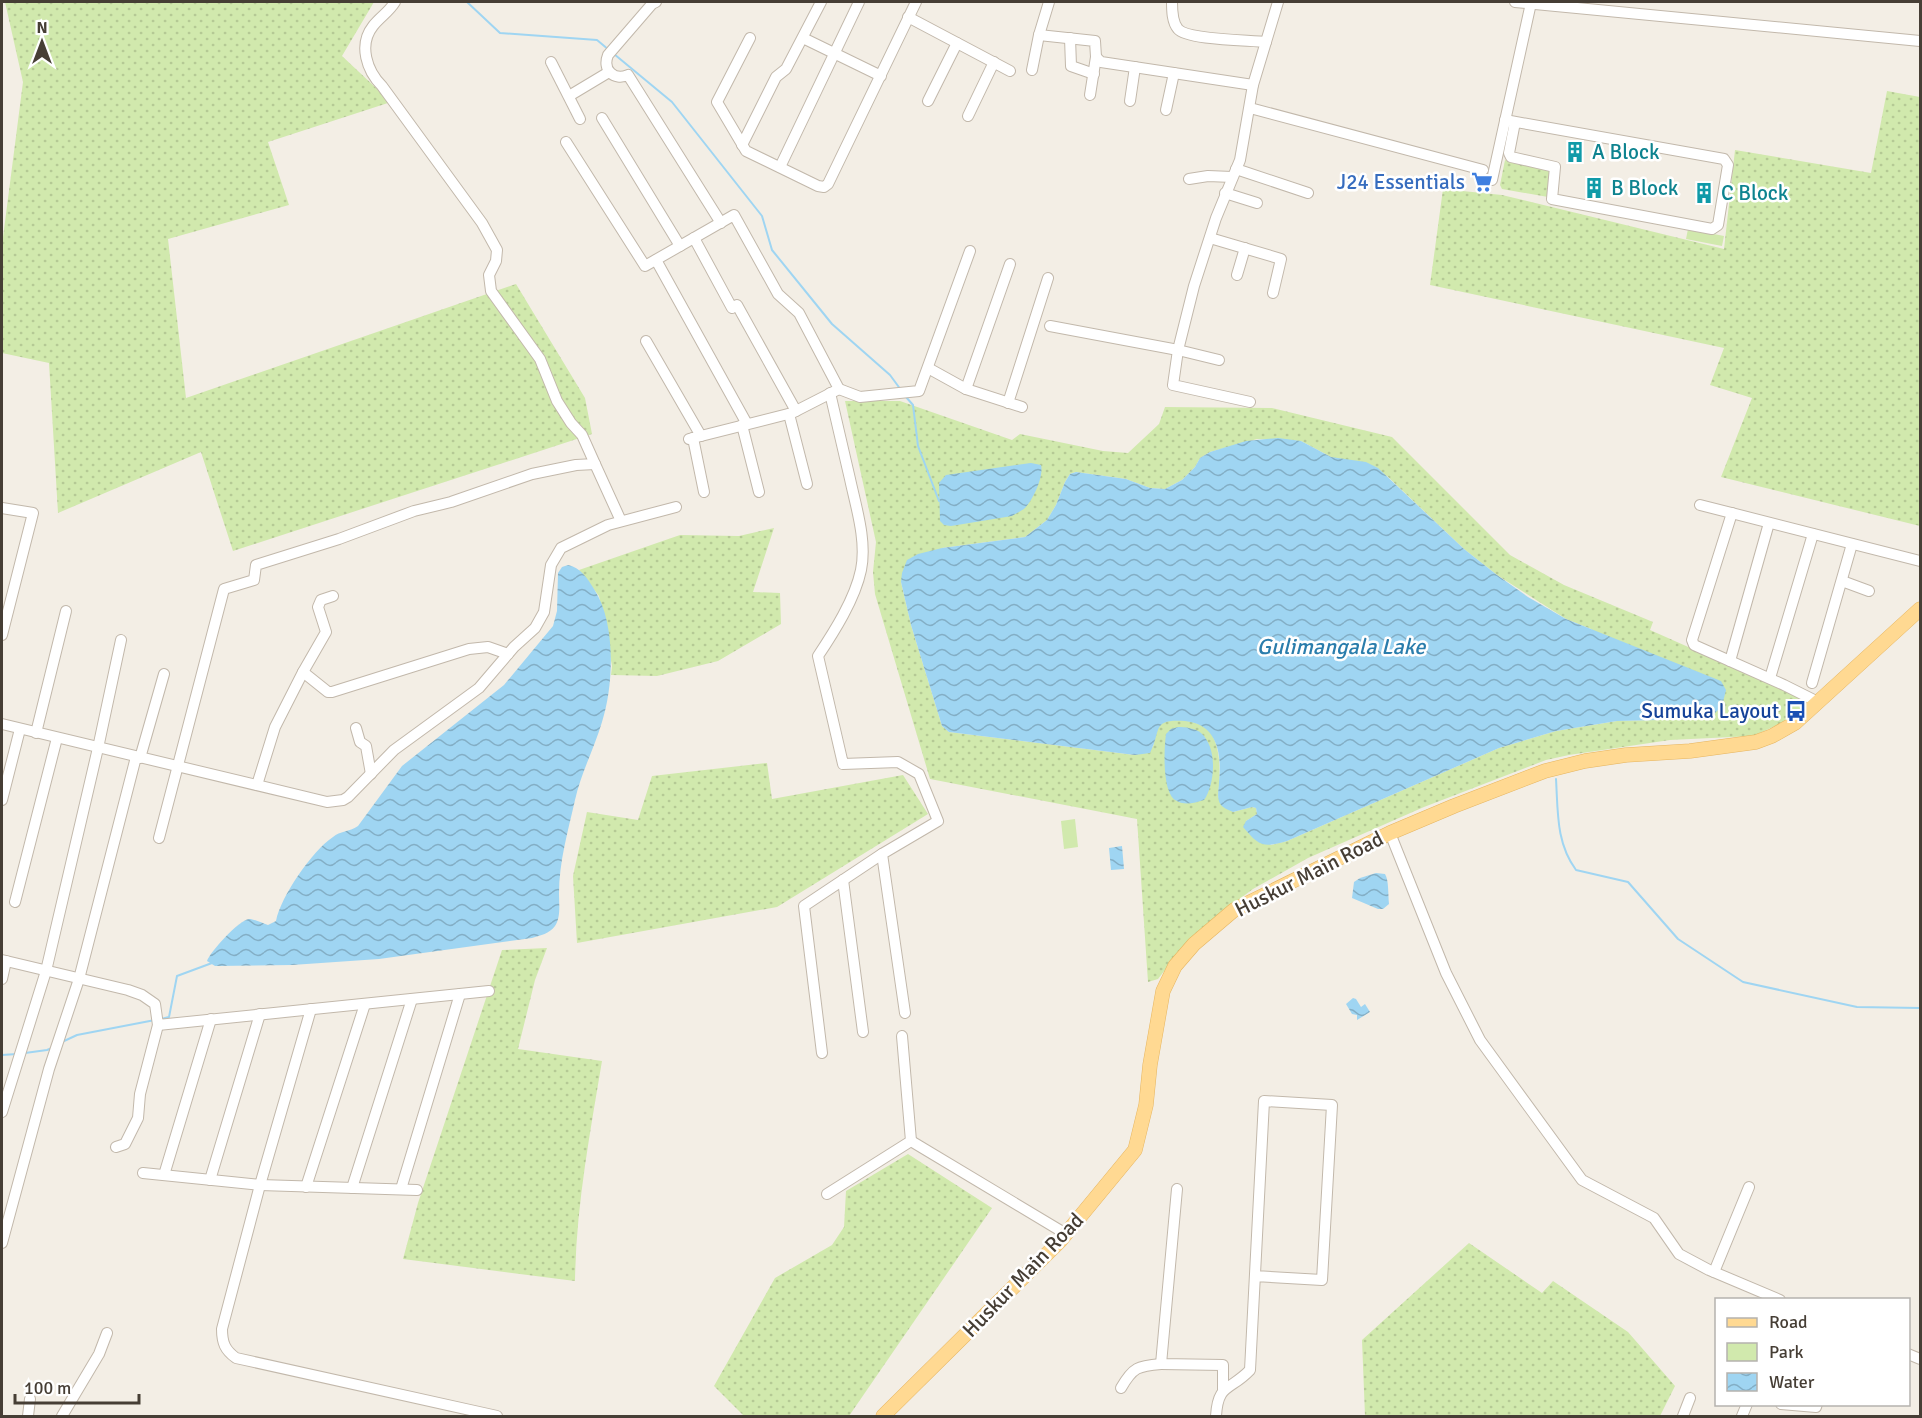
<svg xmlns="http://www.w3.org/2000/svg" width="1922" height="1418" font-family="Signika,sans-serif">
  <defs>
    <pattern id="green-dots" width="8" height="8" patternUnits="userSpaceOnUse" patternTransform="scale(1.5)"><rect width="8" height="8" fill="#d1e9ad"/><path d="M2 2h.1M6 6h.1" fill="none" stroke="#b5c995" stroke-width="1.8" stroke-linecap="round"/></pattern>
    <pattern id="water-waves" width="16" height="10" patternUnits="userSpaceOnUse" patternTransform="scale(1.5)"><rect width="16" height="10" fill="#9fd5f2"/><path d="M0 5q4-4 8 0t8 0" fill="none" stroke="#83aec5"/></pattern>
  </defs>
  <rect width="100%" height="100%" fill="#f3eee5"/>
  <g fill="url(#green-dots)" fill-rule="evenodd">
    <path d="M5 2H374L342 56 391 102 268 142 289 205 168 239 186 398 516 284 585 398 592 434 233 551 201 452 58 513 49 363 2 353V245L23 82Z"/>
    <path d="M1887 91 1920 97V526L1721 477 1752 398 1710 385 1724 348 1430 285 1443 189 1502 195 1724 249 1735 150 1871 173Z"/>
    <path d="M1505 160 1550 170 1548 197 1502 189 1500 185Z"/>
    <path d="M845 401H900L1012 440 1020 434 1103 451 1128 453 1159 424 1165 407 1272 408 1392 437 1510 555 1564 585 1653 622 1650 630 1810 701 1788 720 1753 736 1670 740 1569 755 1546 760 1424 807 1308 858 1253 889 1218 915 1172 961 1158 979 1148 982 1137 819 930 779 875 594 873 572 876 542ZM1257 439 1301 441 1331 457 1387 476 1464 549 1497 575 1566 619 1591 629 1698 719 1617 721 1556 731 1499 748 1287 841 1271 845 1246 821 1257 814 1256 808 1252 807 1233 812 1218 797C1220 777 1222 751 1211 733 1205 722 1175 716 1164 722 1156 725 1155 739 1153 747L1135 755 949 732 942 726 911 625 901 582 942 548 1025 537 1047 520 1056 505 1065 482 1070 474 1076 472 1126 479 1150 488 1165 489 1182 480 1195 467 1200 458 1210 452Z"/>
    <path d="M774 528 753 592 780 593 781 624 718 661 657 676 611 675 612 666 599 596 579 570 680 535 739 536Z"/>
    <path d="M767 763 772 799 903 775 928 814 777 907 577 943 573 876 587 812 638 820 652 776Z"/>
    <path d="M547 948 535 980 518 1049 602 1061C590 1133 576 1207 575 1281L403 1259 418 1203 502 950Z"/>
    <path d="M908 1154 992 1208 849 1416H744L714 1386 775 1278 832 1245 844 1227 846 1191Z"/>
    <path d="M1469 1243 1542 1293 1553 1281 1628 1332 1675 1386 1660 1416H1365L1362 1340Z"/>
  </g>
  <g fill="#d1e9ad">
    <path d="M1688 229 1724 236 1722 246 1686 239Z"/>
    <path d="M1075 819 1078 847 1064 849 1061 821Z"/>
  </g>
  <g fill="url(#water-waves)">
    <path d="M1278 438 1301 441 1331 457 1366 462 1378 468 1464 549 1497 575 1528 597 1566 619 1721 681 1726 690 1722 706 1713 715 1698 719 1617 721 1556 731 1499 748 1287 841C1263 848 1259 846 1243 827L1246 821 1257 814 1256 808 1252 807 1233 812C1229 810 1223 808 1221 805 1216 799 1219 789 1219 782 1222 755 1218 724 1185 721 1151 719 1162 729 1150 753L1135 755 949 732 942 726 911 625 901 582 902 573 907 560 918 554 942 548 1025 537 1047 520 1056 505 1065 482 1070 474 1076 472 1126 479 1150 488 1165 489 1182 480 1195 467 1200 458 1210 452 1246 441Z"/>
    <path d="M1031 463 1041 465C1044 476 1033 500 1025 508 1022 511 1016 513 1012 516L951 526 944 525 940 521 939 483 946 475Z"/>
    <path d="M568 565C580 567 588 579 594 589 616 622 614 685 602 722 594 749 581 773 575 800 568 831 559 862 559 894 559 904 561 917 555 926 549 934 541 935 532 938L379 959 292 965 215 966 207 961C210 952 239 920 249 919 254 919 262 923 268 925L276 921C281 896 312 851 333 837 340 831 349 832 358 826L402 766 504 685 553 626 557 611 558 573 562 567Z"/>
    <path d="M1178 727C1185 727 1195 728 1201 733 1218 748 1215 784 1204 800 1194 803 1184 806 1175 800 1162 791 1164 748 1166 734L1171 729Z"/>
    <path d="M1122 846 1124 869 1111 870 1109 848Z"/>
    <path d="M1376 873 1385 874C1389 880 1388 895 1389 904L1383 909H1378L1352 898 1354 882 1360 878Z"/>
    <path d="M1353 998 1356 999 1361 1007 1365 1004 1370 1012 1357 1020V1015L1352 1014 1346 1004Z"/>
  </g>
  <g fill="none" stroke-linecap="round" stroke-linejoin="round">
    <g stroke="#9fd5f2" stroke-width="2">
      <path d="M467 2 500 33 597 40 609 50"/>
      <path d="M614 54 672 102 762 216 772 250 832 324 890 375 901 390"/>
      <path d="M906 397 913 405 918 446 939 501"/>
      <path d="M1556 779C1558 812 1556 843 1576 870L1628 882 1678 939 1743 982 1857 1007 1920 1008"/>
      <path d="M161 1019 169 1017 177 976 212 963"/>
      <path d="M62 1042 77 1035 155 1020"/>
      <path d="M25 1053 47 1050 52 1048"/>
      <path d="M2 1055 17 1054"/>
    </g>
    <defs>
      <g id="minor">
        <path d="M656 2 652 4 608 55C602 70 614 81 628 75L721 223"/>
        <path d="M1172 2C1172 10 1172 22 1178 29 1187 40 1249 40 1266 42"/>
        <path d="M1515 2 1920 41"/>
        <path d="M908 17 1010 71"/>
        <path d="M1039 35 1095 41 1096 57 1090 95"/>
        <path d="M750 38 717 102 746 151 818 186 824 187 828 184 916 2"/>
        <path d="M803 38 881 76"/>
        <path d="M1070 38 1071 66 1094 74"/>
        <path d="M1096 57 1101 62 1253 85"/>
        <path d="M551 62 580 119"/>
        <path d="M1032 70 1039 35 1049 2"/>
        <path d="M569 96 609 72"/>
        <path d="M928 101 957 43"/>
        <path d="M1130 101 1135 67"/>
        <path d="M1250 108 1483 170"/>
        <path d="M1166 110 1174 73"/>
        <path d="M968 116 994 62"/>
        <path d="M602 118 680 246"/>
        <path d="M1505 120 1724 159 1728 165 1718 225 1712 229 1552 199 1555 167 1511 157 1509 153 1515 122"/>
        <path d="M566 142 645 266 734 215 778 294 799 313 839 389 792 413 689 439"/>
        <path d="M742 145 776 77 786 69 821 2"/>
        <path d="M780 167 859 2"/>
        <path d="M1236 169 1308 193"/>
        <path d="M1189 179 1208 176 1232 177"/>
        <path d="M1492 180 1531 3"/>
        <path d="M1225 193 1257 203"/>
        <path d="M694 238 732 308 737 305 796 411"/>
        <path d="M1210 238 1281 259 1273 293"/>
        <path d="M656 260 747 424"/>
        <path d="M1237 275 1245 248"/>
        <path d="M1050 326 1178 350 1219 360"/>
        <path d="M646 341 701 436"/>
        <path d="M928 368 966 389 1022 407"/>
        <path d="M839 389 860 397 919 391 970 251"/>
        <path d="M966 389 1010 264"/>
        <path d="M830 393C837 422 843 450 850 479 856 507 867 541 861 570 855 599 834 632 818 656L843 764 898 762 919 774 938 821 882 854 905 1013"/>
        <path d="M1250 402 1173 385 1178 350 1194 286 1216 218 1240 160 1253 85 1278 2"/>
        <path d="M1008 403 1048 278"/>
        <path d="M789 414 807 484"/>
        <path d="M742 425 759 492"/>
        <path d="M693 438 704 492"/>
        <path d="M595 464 621 521"/>
        <path d="M1700 505 1920 561"/>
        <path d="M2 508 33 513 2 635"/>
        <path d="M1732 513 1692 640 1694 645 1784 685 1818 702"/>
        <path d="M1842 581 1869 591"/>
        <path d="M1730 661 1769 523"/>
        <path d="M303 672 328 692H332L469 649 488 647 508 654"/>
        <path d="M1770 678 1813 534"/>
        <path d="M1812 683 1852 544"/>
        <path d="M2 724 327 802 343 800 348 797 394 750 479 688 514 647 535 628 544 612 551 565 561 548 608 525 676 507"/>
        <path d="M356 728 360 742 366 746 371 774"/>
        <path d="M36 733 66 611"/>
        <path d="M140 758 164 674"/>
        <path d="M257 785 275 727 303 672 326 632 318 607 321 600 333 596"/>
        <path d="M2 800 20 729"/>
        <path d="M1390 833 1446 973 1480 1040 1582 1180 1654 1218 1679 1254 1709 1270 1780 1300"/>
        <path d="M159 838 224 589 254 580 256 565 339 539 414 511 451 502 532 474 576 465 595 464 582 435 571 423 557 401 540 359 491 291 489 275 496 261 497 250 482 223 382 86C367 71 358 45 373 26 380 17 389 12 395 2"/>
        <path d="M843 880 863 1032"/>
        <path d="M15 902 57 738"/>
        <path d="M2 960 128 990 142 995 155 1004 158 1025 489 991"/>
        <path d="M2 979 6 961"/>
        <path d="M311 1009 260 1185 222 1329C222 1343 225 1350 236 1358L497 1416"/>
        <path d="M822 1053 804 906 882 854"/>
        <path d="M2 1112 46 971 98 748 121 640"/>
        <path d="M911 1141 1066 1234"/>
        <path d="M116 1147 125 1144 138 1118 140 1094 158 1025"/>
        <path d="M143 1173 260 1185 417 1190"/>
        <path d="M164 1175 211 1019"/>
        <path d="M210 1180 260 1014"/>
        <path d="M306 1187 365 1004"/>
        <path d="M352 1188 412 999"/>
        <path d="M401 1189 460 994"/>
        <path d="M1177 1189 1161 1364 1223 1365V1389"/>
        <path d="M827 1194 911 1141 902 1036"/>
        <path d="M2 1243 49 1069 79 979 136 757"/>
        <path d="M1714 1272 1749 1187"/>
        <path d="M1908 1354 1920 1359"/>
        <path d="M1121 1388C1133 1367 1138 1366 1161 1364"/>
        <path d="M1781 1404 1816 1407 1817 1404"/>
        <path d="M28 1416 30 1399"/>
        <path d="M62 1416 99 1354 107 1333"/>
        <path d="M1216 1416C1218 1383 1230 1391 1250 1370L1264 1101 1332 1105 1322 1280 1255 1276"/>
        <path d="M1683 1416 1690 1398"/>
        <path d="M1742 1416 1747 1404"/>
      </g>
      <path id="major" d="M883 1416 1060 1241 1135 1150 1146 1105 1150 1065 1163 991 1175 966 1194 944 1234 910 1390 833 1454 806 1545 771 1585 761 1626 755 1690 751 1756 742 1772 736 1795 723 1920 609"/>
    </defs>
    <use href="#minor" stroke="#c2b8ab" stroke-width="12"/>
    <use href="#major" stroke="#e6b560" stroke-width="15"/>
    <use href="#minor" stroke="#fff" stroke-width="10"/>
    <use href="#major" stroke="#ffd992" stroke-width="14"/>
  </g>
  <defs>
    <symbol id="building-bare" viewBox="-9 -9 18 18"><path d="M-4-6H4V6H1V3H-1V6H-4ZM-2.5-4.3h1.7v1.8h-1.7ZM.8-4.3h1.7v1.8H.8ZM-2.5-1h1.7V.8h-1.7ZM.8-1h1.7V.8H.8Z" fill="#0f9aa8" stroke="#fff" stroke-width="2.5" paint-order="stroke"/></symbol>
    <symbol id="supermarket-bare" viewBox="-9 -9 18 18"><path d="M-6-5.5h2.5l.6 2H6L4.5 2H-2.5L-4.4-4H-6ZM-1.5 3.2a1.3 1.3 0 1 0 .1 0ZM3 3.2a1.3 1.3 0 1 0 .1 0Z" fill="#3f7fe0" stroke="#fff" stroke-width="2.5" paint-order="stroke"/></symbol>
    <symbol id="bus-bare" viewBox="-9 -9 18 18"><path d="M-5-6H5V4H4V6H2V4H-2V6H-4V4H-5ZM-3.5-4V0h7V-4ZM-3.5 1.2v1.5H-2V1.2ZM2 1.2v1.5H3.5V1.2Z" fill="#1a4fb4" stroke="#fff" stroke-width="2.5" paint-order="stroke"/></symbol>
  </defs>
  <g fill-rule="evenodd">
    <use href="#building-bare" x="1560" y="137" width="30" height="30"/>
    <use href="#supermarket-bare" x="1467" y="167" width="30" height="30"/>
    <use href="#building-bare" x="1579" y="173" width="30" height="30"/>
    <use href="#building-bare" x="1689" y="178" width="30" height="30"/>
    <use href="#bus-bare" x="1781" y="696" width="30" height="30"/>
  </g>
  <g text-anchor="middle" stroke-width="5" stroke-linejoin="round" paint-order="stroke">
    <g font-size="21" fill="#0d838f" stroke="#fff" text-anchor="start">
      <text x="1592" y="159">A Block</text>
      <text x="1611" y="195">B Block</text>
      <text x="1721" y="200">C Block</text>
    </g>
    <g font-size="21" fill="#366cbe" stroke="#fff" text-anchor="end">
      <text x="1465" y="189">J24 Essentials</text>
    </g>
    <g font-size="21" fill="#164399" stroke="#fff" text-anchor="end">
      <text x="1779" y="718">Sumuka Layout</text>
    </g>
    <g font-size="21" fill="#463e35" stroke="#fff">
      <text transform="translate(1309 874) rotate(-27)" y="7">Huskur Main Road</text>
      <text transform="translate(1023 1275) rotate(-46)" y="7">Huskur Main Road</text>
    </g>
    <g font-size="22" font-style="italic" fill="#2a7dac" stroke="#fff">
      <text x="1341" y="654">Gulimangala Lake</text>
    </g>
  </g>
  <rect width="1922" height="1418" fill="none" stroke="#463e35" stroke-width="6"/>
  <rect x="1715" y="1298" width="195" height="108" fill="#ffffff" stroke="#b5b2ae" stroke-width="1.5"/>
  <rect x="1727" y="1318" width="30" height="9" fill="#ffd992" stroke="#b5b2ae" stroke-width="1.5"/>
  <text x="1769" y="1328" font-size="18" fill="#463e35">Road</text>
  <rect x="1727" y="1343" width="30" height="18" fill="#d1e9ad" stroke="#b5b2ae" stroke-width="1.5"/>
  <text x="1769" y="1358" font-size="18" fill="#463e35">Park</text>
  <rect x="1727" y="1373" width="30" height="18" fill="url(#water-waves)" stroke="#b5b2ae" stroke-width="1.5"/>
  <text x="1769" y="1388" font-size="18" fill="#463e35">Water</text>
  <g transform="translate(42 42)" stroke="#ffffff" stroke-width="4.5" paint-order="stroke">
  <path d="M0-4.5L10 22L0 15L-10 22Z" fill="#463e35"/>
  <text y="-9" font-size="16" font-weight="bold" text-anchor="middle" fill="#463e35">N</text>
  </g>
  <path d="M15 1394v9h124v-9" fill="none" stroke="#463e35" stroke-width="3"/>
  <text x="24" y="1394" font-size="18" fill="#463e35" stroke="#ffffff" stroke-width="4.5" paint-order="stroke">100 m</text>
</svg>
